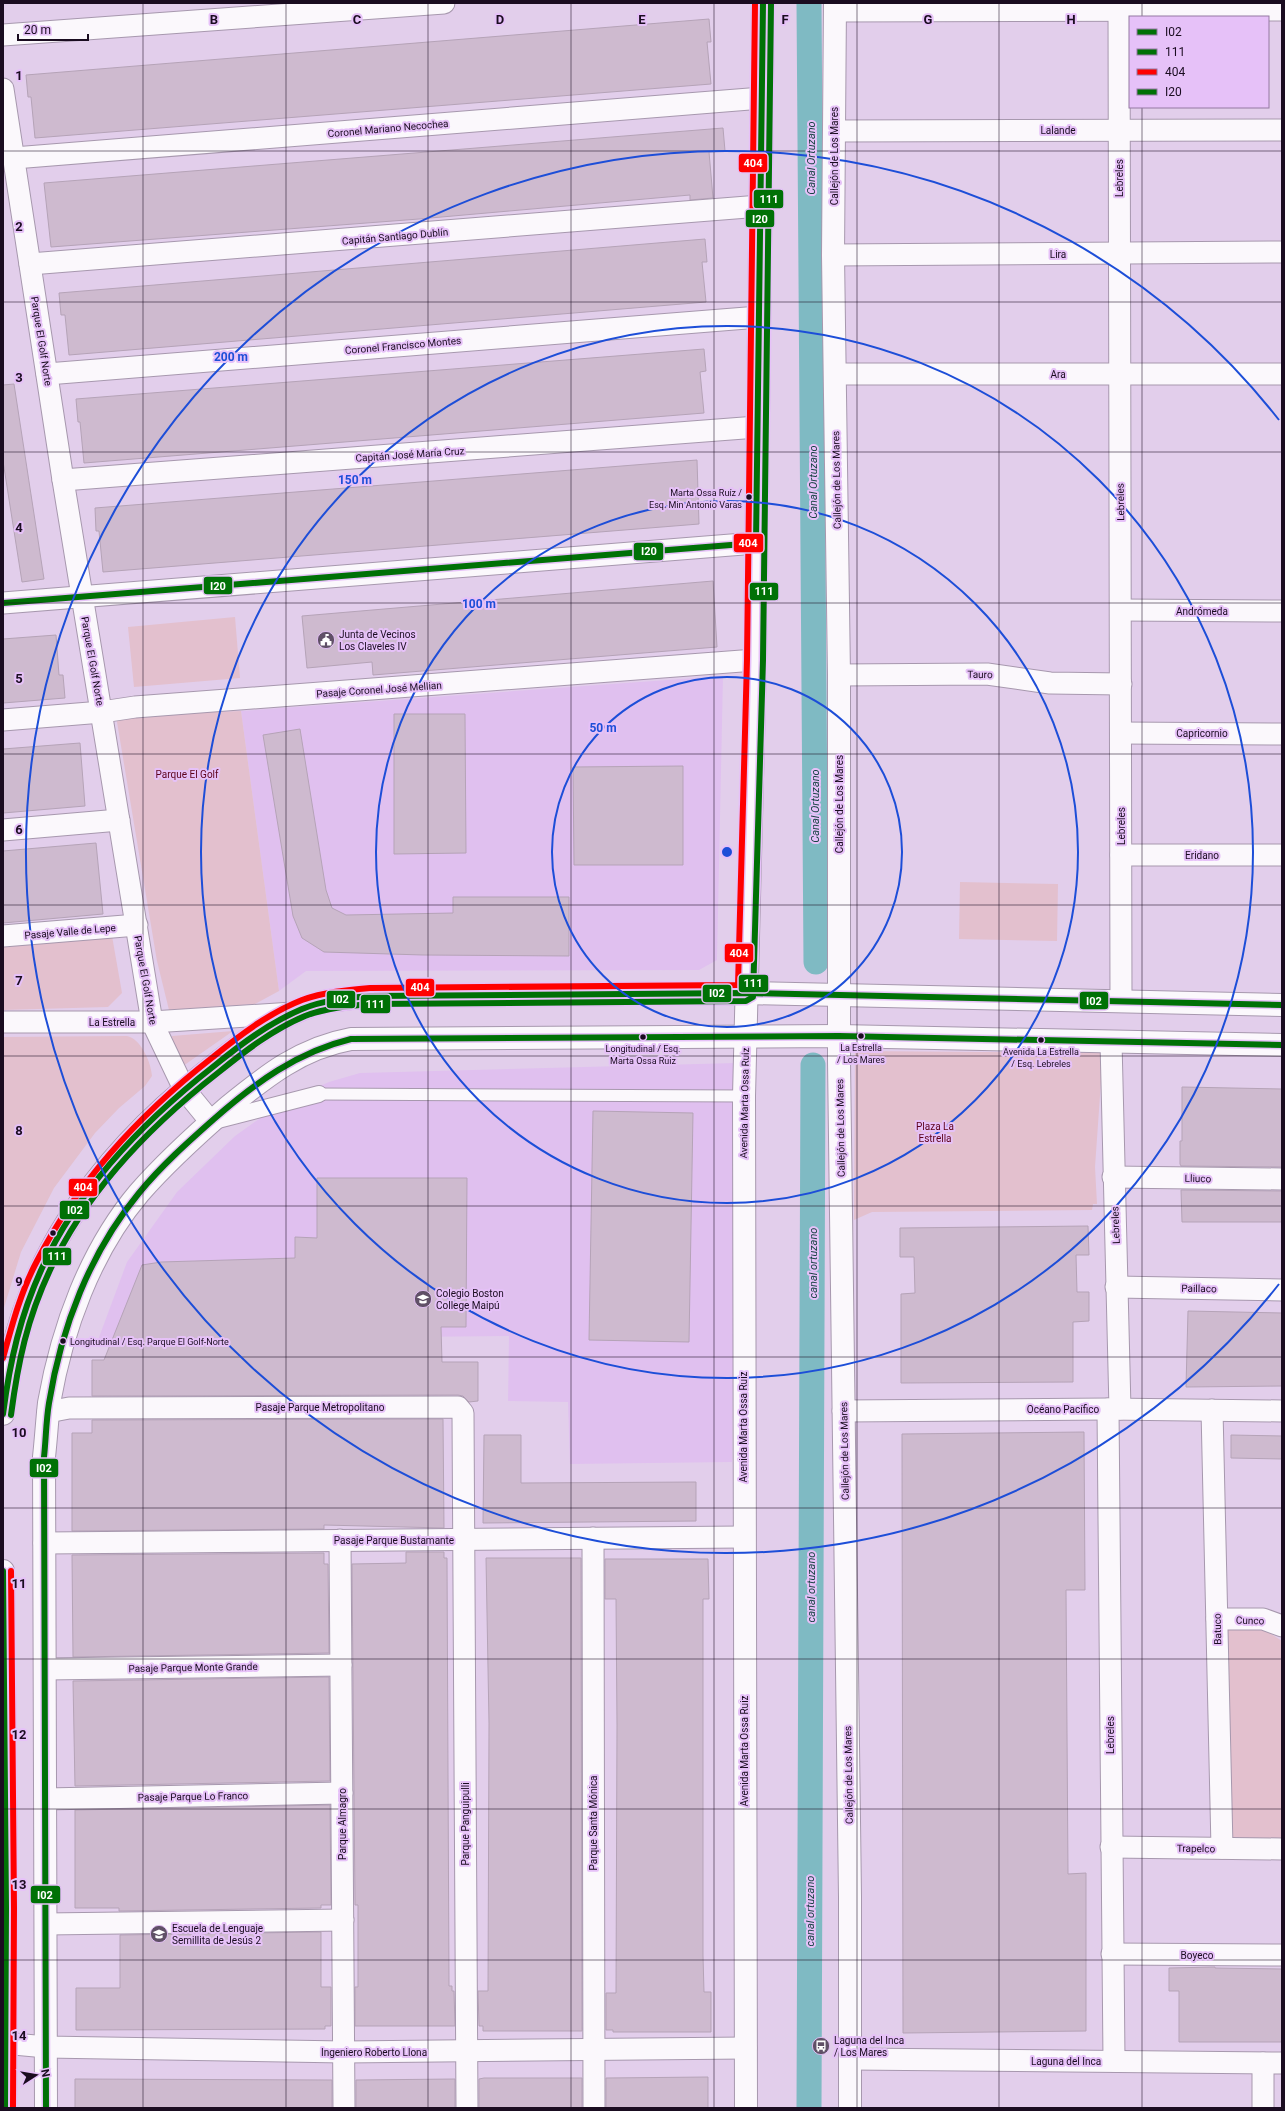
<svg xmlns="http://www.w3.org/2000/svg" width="1285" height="2111" font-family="Roboto,sans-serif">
  <rect width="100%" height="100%" fill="#e2ceeb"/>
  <g fill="#e0c0ef">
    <path d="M723 676 717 960 699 970 306 971 279 991 241 711Z"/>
    <path d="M736 1063 732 1462 570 1464 568 1402 508 1401 509 1336 98 1340 127 1262 177 1192 235 1136 280 1104 329 1082 360 1073Z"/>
  </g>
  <g fill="#e3c0ce">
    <path d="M235 617 240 678 134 687 128 627Z"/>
    <path d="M241 711 279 991 255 1004 169 1010 157 961 116 716Z"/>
    <path d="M960 882 1058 884 1057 941 959 939Z"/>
    <path d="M112 936 122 993 108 1007 3 1010V945Z"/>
    <path d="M233 1031 183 1066 175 1053 172 1036Z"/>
    <path d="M127 1036C141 1039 151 1062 152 1076L145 1086 119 1108 95 1133 54 1188 21 1252 3 1311V1037Z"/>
    <path d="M855 1051 1103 1053 1095 1167 1097 1204H1093L1092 1210 872 1212 854 1220Z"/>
    <path d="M1225 1627 1262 1628 1282 1641V1838H1227Z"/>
  </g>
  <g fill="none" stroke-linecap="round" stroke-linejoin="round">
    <g stroke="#7fbac3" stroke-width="25">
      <path d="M809 3 816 962"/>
      <path d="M809 2108 813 1065"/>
    </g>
  </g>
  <g fill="#cebacf" stroke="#b5a3b7">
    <path d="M709 19 711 42H707L711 84 35 138 31 97H28L26 75Z"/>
    <path d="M723 128 725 151 709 152 713 198 690 200V195L419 219 51 247 44 183Z"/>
    <path d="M705 239 707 262H702L706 302 69 355 65 315H61L59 293Z"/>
    <path d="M704 349 706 371 700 372 704 413 84 463 80 422H78L76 399Z"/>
    <path d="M14 384 44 579 22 582 3 461V385Z"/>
    <path d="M697 460 699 524 103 572 99 531H96L95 508Z"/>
    <path d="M713 581 717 647 373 675 372 662 307 668 302 616Z"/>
    <path d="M56 635 59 675H63L65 698 3 703V639Z"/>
    <path d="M394 714H465L466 853 394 854Z"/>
    <path d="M300 729 326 890 332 908 346 915 453 913V897H569V956L423 955 324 952 302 938 293 916 263 735Z"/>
    <path d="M80 743 85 806 3 813V749Z"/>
    <path d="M683 766V865H574L573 767Z"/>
    <path d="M96 843 103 914 3 923V851Z"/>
    <path d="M1182 1087 1282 1089V1167L1181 1166 1180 1164V1141H1182Z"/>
    <path d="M593 1111 693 1113 689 1342 589 1340Z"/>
    <path d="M317 1178H467L466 1327H441L442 1362H478V1401L469 1402 463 1396 458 1395 92 1396V1360H104L142 1265 161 1262 295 1258V1237L317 1238Z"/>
    <path d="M1181 1190 1282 1191V1222H1182Z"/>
    <path d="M1088 1226 1089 1255H1076L1077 1292H1089V1321L1073 1322V1382L901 1383V1294L915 1293 914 1257H900V1228Z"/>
    <path d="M1188 1311 1282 1313V1386L1186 1387Z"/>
    <path d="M443 1419 444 1528 324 1525V1529L72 1531V1433H92V1420Z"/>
    <path d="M1084 1432 1085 1590H1066L1068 1874 1086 1873V2031L903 2033 902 1434Z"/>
    <path d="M484 1435H521V1483L696 1482V1521L483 1523Z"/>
    <path d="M1231 1435 1282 1436V1459L1231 1458Z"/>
    <path d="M406 1552H444V1558H447L449 1986H452V1991H454L455 2026H355V1987H358V1905H355L352 1564 406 1563Z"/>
    <path d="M324 1553V1564H328L329 1653 73 1657 72 1555Z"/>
    <path d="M486 1558H581L582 2031H483V2026H479L478 1991H488L489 1723Z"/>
    <path d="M605 1559H708L709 1599H703V1956L704 1992H711V2032H613V2030H606V1993H616L617 1725 616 1599H605Z"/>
    <path d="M329 1677 330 1781 75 1786 73 1681Z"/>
    <path d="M330 1805 331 1905H321V1908L119 1911V1908H75V1810Z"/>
    <path d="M321 1932V1987H331V2026H325V2029L76 2030V1988H120V1935Z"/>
    <path d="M1215 1967V1968L1282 1969V2042H1179V1991H1169V1968Z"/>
    <path d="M708 2077V2108H606V2078Z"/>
    <path d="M484 2078H582V2108H479V2079Z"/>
    <path d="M75 2079 332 2080V2108H75Z"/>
    <path d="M455 2079V2108H356V2080Z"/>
  </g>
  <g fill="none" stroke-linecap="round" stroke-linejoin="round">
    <defs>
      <path id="service" d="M319 1094 744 1096"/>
      <path id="pedestrian" d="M214 1121 319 1094"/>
      <g id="minor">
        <path d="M1119 3 1121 1001"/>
        <path d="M835 11 1282 10"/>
        <path d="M3 35 444 3"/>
        <path d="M3 89 63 480 152 1022 184 1089 211 1122"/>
        <path d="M834 131 1282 130"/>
        <path d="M14 158 762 98"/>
        <path d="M833 255 1282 252"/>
        <path d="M30 264 760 206"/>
        <path d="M47 374 759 317"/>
        <path d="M835 374H1282"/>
        <path d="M63 480 757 427"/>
        <path d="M3 603 756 543"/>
        <path d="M1121 610 1282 611"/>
        <path d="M839 675 987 674 1050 683 1121 684"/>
        <path d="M3 720 102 712 135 707 755 660"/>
        <path d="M1121 733 1282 734"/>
        <path d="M3 830 119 820"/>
        <path d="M1121 855H1282"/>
        <path d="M3 936 137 925"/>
        <path d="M3 1022H152L293 1013"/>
        <path d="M1111 1042 1120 1409"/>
        <path d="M1113 1177 1282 1179"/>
        <path d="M1116 1287 1282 1290"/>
        <path d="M1108 1409 1114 2061"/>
        <path d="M1212 1410 1222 1848"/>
        <path d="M843 1411 1108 1409 1282 1411"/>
        <path d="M48 1412 69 1408 454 1407H458L463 1413 467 2108"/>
        <path d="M593 1538 594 2108"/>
        <path d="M340 1540 344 2108"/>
        <path d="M44 1543 743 1537"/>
        <path d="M1217 1619H1263L1282 1626"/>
        <path d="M45 1669 341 1665"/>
        <path d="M45 1799 342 1793"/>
        <path d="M1111 1847 1282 1849"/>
        <path d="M46 1924 343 1920"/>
        <path d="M1112 1954 1282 1955"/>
        <path d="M3 2043 46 2047 344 2052 746 2048"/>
        <path d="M850 2059 1282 2063"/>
        <path d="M1263 2108V2063"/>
      </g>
      <g id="tertiary">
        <path d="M835 3 833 255 839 675V1061L850 1897V2108"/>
        <path d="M746 2108 744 1096 755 660 763 3"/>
      </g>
      <g id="secondary">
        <path d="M3 1414C13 1272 98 1156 206 1072 240 1045 277 1015 319 1003 336 999 352 998 370 996L746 993 1282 1005"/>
        <path d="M3 1571 6 1908 5 2108"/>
        <path d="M46 2108 44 1457C46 1439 47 1421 49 1403 62 1329 90 1251 139 1193 166 1162 197 1134 228 1107 266 1076 301 1048 351 1039L839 1036 1282 1045"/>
      </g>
    </defs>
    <use href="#service" stroke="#a798ae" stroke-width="13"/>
    <use href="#pedestrian" stroke="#a798ae" stroke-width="18"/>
    <use href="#minor" stroke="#a798ae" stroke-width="23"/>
    <use href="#tertiary" stroke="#a798ae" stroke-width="24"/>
    <use href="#secondary" stroke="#a798ae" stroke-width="24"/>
    <use href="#service" stroke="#fbf8fc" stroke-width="11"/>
    <use href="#pedestrian" stroke="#fbf8fc" stroke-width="16"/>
    <use href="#minor" stroke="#fbf8fc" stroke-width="21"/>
    <use href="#tertiary" stroke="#fbf8fc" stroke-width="22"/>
    <use href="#secondary" stroke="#fbf8fc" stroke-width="22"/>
    <defs>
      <g id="bus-1">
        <path d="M3 1414C10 1361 20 1315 43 1266 80 1186 145 1120 214 1066 241 1044 269 1023 302 1009 324 1000 347 998 370 996L746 993 1282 1005"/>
        <path d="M3 1571 6 1908 5 2108"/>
        <path d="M46 2108 44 1457C46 1439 46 1421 49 1403 61 1328 90 1252 139 1193 161 1166 188 1142 214 1119 255 1083 297 1052 351 1039L839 1036 1282 1045"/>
      </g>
      <path id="bus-2" d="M11 1415C18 1362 27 1319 50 1270 87 1190 151 1125 219 1072 246 1050 274 1029 305 1016 326 1008 348 1006 370 1004L746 1001 753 997 763 660 771 3"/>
      <g id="bus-3">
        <path d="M3 1358C12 1325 21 1291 37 1261 79 1179 141 1113 213 1057 240 1035 269 1013 302 1000 324 992 347 990 370 988L738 985 747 660 755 3"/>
        <path d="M11 1571 14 1908 13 2108"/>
      </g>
      <path id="bus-4" d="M3 603 756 543 763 3"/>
    </defs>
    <use href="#bus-1" stroke="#e6c1f8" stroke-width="9"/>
    <use href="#bus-2" stroke="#e6c1f8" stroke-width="9"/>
    <use href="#bus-3" stroke="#e6c1f8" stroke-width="9"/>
    <use href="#bus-4" stroke="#e6c1f8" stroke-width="9"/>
    <use href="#bus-1" stroke="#007106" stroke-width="6"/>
    <use href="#bus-2" stroke="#007106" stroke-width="6"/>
    <use href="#bus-3" stroke="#f00" stroke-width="6"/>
    <use href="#bus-4" stroke="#007106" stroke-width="6"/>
  </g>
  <path fill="none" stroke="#1a0c20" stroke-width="1" stroke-opacity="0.55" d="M143 3V2108M286 3V2108M428 3V2108M571 3V2108M714 3V2108M857 3V2108M999 3V2108M1142 3V17M1142 107V2108M3 151H1282M3 302H1282M3 452H1282M3 603H1282M3 754H1282M3 905H1282M3 1056H1282M3 1206H1282M3 1357H1282M3 1508H1282M3 1659H1282M3 1809H1282M3 1960H1282"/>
  <g fill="none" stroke="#1d4ed8" stroke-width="2">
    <circle cx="727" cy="852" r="175"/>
    <circle cx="727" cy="852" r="351"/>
    <circle cx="727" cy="852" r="526"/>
    <path d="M1279 1284A701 701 0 1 1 1279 420"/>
  </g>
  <defs>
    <symbol id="civic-disc" viewBox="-11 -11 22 22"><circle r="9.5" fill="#605067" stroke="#e6c1f8"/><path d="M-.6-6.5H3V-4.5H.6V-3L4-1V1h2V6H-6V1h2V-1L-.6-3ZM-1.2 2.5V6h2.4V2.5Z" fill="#fff"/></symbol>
    <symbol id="school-disc" viewBox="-11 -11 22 22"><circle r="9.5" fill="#605067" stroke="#e6c1f8"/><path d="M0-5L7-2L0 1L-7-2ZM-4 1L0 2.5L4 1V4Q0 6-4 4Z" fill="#fff"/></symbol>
    <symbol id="bus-disc" viewBox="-11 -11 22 22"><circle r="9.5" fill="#605067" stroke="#e6c1f8"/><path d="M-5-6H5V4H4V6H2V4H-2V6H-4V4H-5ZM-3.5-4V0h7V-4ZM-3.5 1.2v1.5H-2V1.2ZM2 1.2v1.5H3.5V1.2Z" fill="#fff"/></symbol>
  </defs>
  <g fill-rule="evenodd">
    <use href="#civic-disc" x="316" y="630" width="20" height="20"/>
    <use href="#school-disc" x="413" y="1289" width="20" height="20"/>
    <use href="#school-disc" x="149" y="1924" width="20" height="20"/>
    <use href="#bus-disc" x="811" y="2036" width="20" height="20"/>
  </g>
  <g fill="#1a0c20" stroke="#e6c1f8" stroke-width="1.5">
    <circle cx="749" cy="497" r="3.5"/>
    <circle cx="861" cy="1036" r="3.5"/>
    <circle cx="643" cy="1037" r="3.5"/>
    <circle cx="1041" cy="1040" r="3.5"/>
    <circle cx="53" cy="1233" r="3.5"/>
    <circle cx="63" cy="1341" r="3.5"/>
  </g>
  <g text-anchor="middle" stroke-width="4" stroke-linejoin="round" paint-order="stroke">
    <g font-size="9" fill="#1a0c20" stroke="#e6c1f8">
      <text x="742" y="496" text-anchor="end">Marta Ossa Ruíz /<tspan x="742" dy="12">Esq. Min Antonio Varas</tspan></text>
      <text x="861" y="1051">La Estrella<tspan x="861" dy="12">/ Los Mares</tspan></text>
      <text x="643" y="1052">Longitudinal / Esq.<tspan x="643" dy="12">Marta Ossa Ruiz</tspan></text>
      <text x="1041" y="1055">Avenida La Estrella<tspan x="1041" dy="12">/ Esq. Lebreles</tspan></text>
      <text x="70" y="1345" text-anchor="start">Longitudinal / Esq. Parque El Golf-Norte</text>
    </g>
    <g font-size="10" fill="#1a0c20" stroke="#e6c1f8">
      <text transform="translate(388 128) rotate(-5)" y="4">Coronel Mariano Necochea</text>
      <text x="1058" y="134">Lalande</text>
      <text transform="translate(834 156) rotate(-90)" y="4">Callejón de Los Mares</text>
      <text transform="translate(1119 178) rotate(-90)" y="4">Lebreles</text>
      <text transform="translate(395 236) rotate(-5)" y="4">Capitán Santiago Dublín</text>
      <text x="1058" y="258">Lira</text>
      <text transform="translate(42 341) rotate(81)" y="4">Parque El Golf Norte</text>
      <text transform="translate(403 345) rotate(-5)" y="4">Coronel Francisco Montes</text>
      <text x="1058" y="378">Ara</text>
      <text transform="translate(410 454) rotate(-4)" y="4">Capitán José María Cruz</text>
      <text transform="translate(836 480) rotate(-91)" y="4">Callejón de Los Mares</text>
      <text transform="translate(1120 502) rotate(-91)" y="4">Lebreles</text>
      <text x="1202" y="615">Andrómeda</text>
      <text transform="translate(93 661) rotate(80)" y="4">Parque El Golf Norte</text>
      <text transform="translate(980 674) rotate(1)" y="4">Tauro</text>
      <text transform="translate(379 689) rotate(-4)" y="4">Pasaje Coronel José Mellian</text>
      <text x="1202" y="737">Capricornio</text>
      <text transform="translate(839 804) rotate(-90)" y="4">Callejón de Los Mares</text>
      <text transform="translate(1121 826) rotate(-90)" y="4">Lebreles</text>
      <text x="1202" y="859">Eridano</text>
      <text transform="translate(70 931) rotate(-5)" y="4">Pasaje Valle de Lepe</text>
      <text transform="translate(146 980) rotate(80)" y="4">Parque El Golf Norte</text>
      <text x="112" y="1026">La Estrella</text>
      <text transform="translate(744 1103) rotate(-89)" y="4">Avenida Marta Ossa Ruiz</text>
      <text transform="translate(840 1128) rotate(-91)" y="4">Callejón de Los Mares</text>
      <text transform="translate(1198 1178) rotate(1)" y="4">Lliuco</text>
      <text transform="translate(1115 1225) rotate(-92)" y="4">Lebreles</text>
      <text transform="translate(1199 1288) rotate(1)" y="4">Paillaco</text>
      <text x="320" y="1411">Pasaje Parque Metropolitano</text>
      <text x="1063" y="1413">Océano Pacífico</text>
      <text transform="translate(743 1427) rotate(-90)" y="4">Avenida Marta Ossa Ruiz</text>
      <text transform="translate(844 1451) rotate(-91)" y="4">Callejón de Los Mares</text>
      <text x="394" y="1544">Pasaje Parque Bustamante</text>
      <text transform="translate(1250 1620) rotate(2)" y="4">Cunco</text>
      <text transform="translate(1217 1629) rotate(-91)" y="4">Batuco</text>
      <text transform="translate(193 1667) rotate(-1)" y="4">Pasaje Parque Monte Grande</text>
      <text transform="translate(1110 1735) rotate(-90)" y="4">Lebreles</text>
      <text transform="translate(744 1751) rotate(-90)" y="4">Avenida Marta Ossa Ruiz</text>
      <text transform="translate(848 1775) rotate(-91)" y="4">Callejón de Los Mares</text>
      <text transform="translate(193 1796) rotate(-1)" y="4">Pasaje Parque Lo Franco</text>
      <text transform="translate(593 1823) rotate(-90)" y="4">Parque Santa Mónica</text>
      <text transform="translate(342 1824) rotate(-90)" y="4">Parque Almagro</text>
      <text transform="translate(465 1824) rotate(-90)" y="4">Parque Panguipulli</text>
      <text transform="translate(1196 1848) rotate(1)" y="4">Trapelco</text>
      <text x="1197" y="1959">Boyeco</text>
      <text x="374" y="2056">Ingeniero Roberto Llona</text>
      <text x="1066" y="2065">Laguna del Inca</text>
    </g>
    <g font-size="10" fill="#1a0c20" stroke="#e6c1f8" text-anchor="start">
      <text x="339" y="638">Junta de Vecinos<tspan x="339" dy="12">Los Claveles IV</tspan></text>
      <text x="436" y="1297">Colegio Boston<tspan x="436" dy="12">College Maipú</tspan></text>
      <text x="172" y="1932">Escuela de Lenguaje<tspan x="172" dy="12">Semillita de Jesús 2</tspan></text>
      <text x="834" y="2044">Laguna del Inca<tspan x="834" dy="12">/ Los Mares</tspan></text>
    </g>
    <g font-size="10" fill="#5d021b" stroke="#e6c1f8">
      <text x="187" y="778">Parque El Golf</text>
      <text x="935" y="1130">Plaza La<tspan x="935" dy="12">Estrella</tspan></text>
    </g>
    <g font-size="11" font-style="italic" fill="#164242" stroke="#e6c1f8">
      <text transform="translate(811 158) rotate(-90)" y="4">Canal Ortuzano</text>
      <text transform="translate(813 482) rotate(-90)" y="4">Canal Ortuzano</text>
      <text transform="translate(815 806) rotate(-90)" y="4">Canal Ortuzano</text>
      <text transform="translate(813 1263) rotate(-90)" y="4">canal ortuzano</text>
      <text transform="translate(811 1587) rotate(-90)" y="4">canal ortuzano</text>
      <text transform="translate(810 1911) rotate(-90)" y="4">canal ortuzano</text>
    </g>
  </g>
  <g font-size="13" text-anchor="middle" font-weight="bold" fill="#1a0c20" stroke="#e6c1f8" stroke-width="4" stroke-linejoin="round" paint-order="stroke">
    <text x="214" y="24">B</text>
    <text x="357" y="24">C</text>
    <text x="500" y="24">D</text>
    <text x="642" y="24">E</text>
    <text x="785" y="24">F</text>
    <text x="928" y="24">G</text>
    <text x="1071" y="24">H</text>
    <text x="19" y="80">1</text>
    <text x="19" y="231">2</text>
    <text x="19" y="382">3</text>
    <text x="19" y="532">4</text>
    <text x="19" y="683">5</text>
    <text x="19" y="834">6</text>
    <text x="19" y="985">7</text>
    <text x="19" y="1135">8</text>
    <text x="19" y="1286">9</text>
    <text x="19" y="1437">10</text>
    <text x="19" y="1588">11</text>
    <text x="19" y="1739">12</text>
    <text x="19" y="1889">13</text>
    <text x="19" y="2040">14</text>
  </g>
  <circle cx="727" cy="852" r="6" fill="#1d4ed8" stroke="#e6c1f8" stroke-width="2"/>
  <g font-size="12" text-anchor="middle" font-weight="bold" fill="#1d4ed8" stroke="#e6c1f8" stroke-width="4" stroke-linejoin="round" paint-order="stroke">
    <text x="231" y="361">200 m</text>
    <text x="355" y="484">150 m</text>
    <text x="479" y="608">100 m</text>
    <text x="603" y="732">50 m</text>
  </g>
  <g stroke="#e6c1f8" stroke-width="1.5">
    <rect x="738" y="153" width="30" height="20" rx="4" fill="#f00"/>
    <rect x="753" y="189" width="31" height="20" rx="4" fill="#007106"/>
    <rect x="745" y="209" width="30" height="19" rx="4" fill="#007106"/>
    <rect x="733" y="533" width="31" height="20" rx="4" fill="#f00"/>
    <rect x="633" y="542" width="31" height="19" rx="4" fill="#007106"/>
    <rect x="203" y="576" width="30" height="19" rx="4" fill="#007106"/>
    <rect x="749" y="582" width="30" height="19" rx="4" fill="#007106"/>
    <rect x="724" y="943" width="30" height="20" rx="4" fill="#f00"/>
    <rect x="738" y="974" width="31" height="19" rx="4" fill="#007106"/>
    <rect x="405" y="978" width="30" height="19" rx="4" fill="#f00"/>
    <rect x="702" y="984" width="30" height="19" rx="4" fill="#007106"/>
    <rect x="326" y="990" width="30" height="19" rx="4" fill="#007106"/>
    <rect x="1079" y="991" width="30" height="19" rx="4" fill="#007106"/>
    <rect x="360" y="994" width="31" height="20" rx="4" fill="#007106"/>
    <rect x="68" y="1178" width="30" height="19" rx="4" fill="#f00"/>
    <rect x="59" y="1200" width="31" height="20" rx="4" fill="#007106"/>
    <rect x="42" y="1247" width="30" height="19" rx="4" fill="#007106"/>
    <rect x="29" y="1458" width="30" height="20" rx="4" fill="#007106"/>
    <rect x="30" y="1885" width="31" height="19" rx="4" fill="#007106"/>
  </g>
  <g font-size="11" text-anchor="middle" font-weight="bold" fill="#fff">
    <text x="753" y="167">404</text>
    <text x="769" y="203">111</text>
    <text x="760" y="223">I20</text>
    <text x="748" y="547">404</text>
    <text x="649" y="555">I20</text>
    <text x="218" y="590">I20</text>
    <text x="764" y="595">111</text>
    <text x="739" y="957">404</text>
    <text x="753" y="987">111</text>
    <text x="420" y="991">404</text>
    <text x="717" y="997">I02</text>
    <text x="341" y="1003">I02</text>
    <text x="1094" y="1005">I02</text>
    <text x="375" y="1008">111</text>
    <text x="83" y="1191">404</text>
    <text x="75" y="1214">I02</text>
    <text x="57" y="1260">111</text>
    <text x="44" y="1472">I02</text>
    <text x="45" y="1899">I02</text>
  </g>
  <rect width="1285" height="2111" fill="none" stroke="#1a0c20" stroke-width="8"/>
  <rect x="1129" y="16" width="140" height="92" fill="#e6c1f8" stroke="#9479a2"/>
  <rect x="1137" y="29" width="20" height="6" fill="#007106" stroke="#9479a2"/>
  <text x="1165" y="36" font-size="12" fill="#1a0c20">I02</text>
  <rect x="1137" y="49" width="20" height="6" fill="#007106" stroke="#9479a2"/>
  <text x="1165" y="56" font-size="12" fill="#1a0c20">111</text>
  <rect x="1137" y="69" width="20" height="6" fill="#ff0000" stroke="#9479a2"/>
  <text x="1165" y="76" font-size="12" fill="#1a0c20">404</text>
  <rect x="1137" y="89" width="20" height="6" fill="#007106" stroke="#9479a2"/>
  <text x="1165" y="96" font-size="12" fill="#1a0c20">I20</text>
  <g transform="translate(36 2075) rotate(78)" stroke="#e6c1f8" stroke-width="3" paint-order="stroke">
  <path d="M0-3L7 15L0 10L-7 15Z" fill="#1a0c20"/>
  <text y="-6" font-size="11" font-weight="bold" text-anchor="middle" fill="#1a0c20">N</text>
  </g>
  <path d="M18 34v6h70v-6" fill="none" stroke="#1a0c20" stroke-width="2"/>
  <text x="24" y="34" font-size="12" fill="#1a0c20" stroke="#e6c1f8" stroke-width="3" paint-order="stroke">20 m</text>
</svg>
